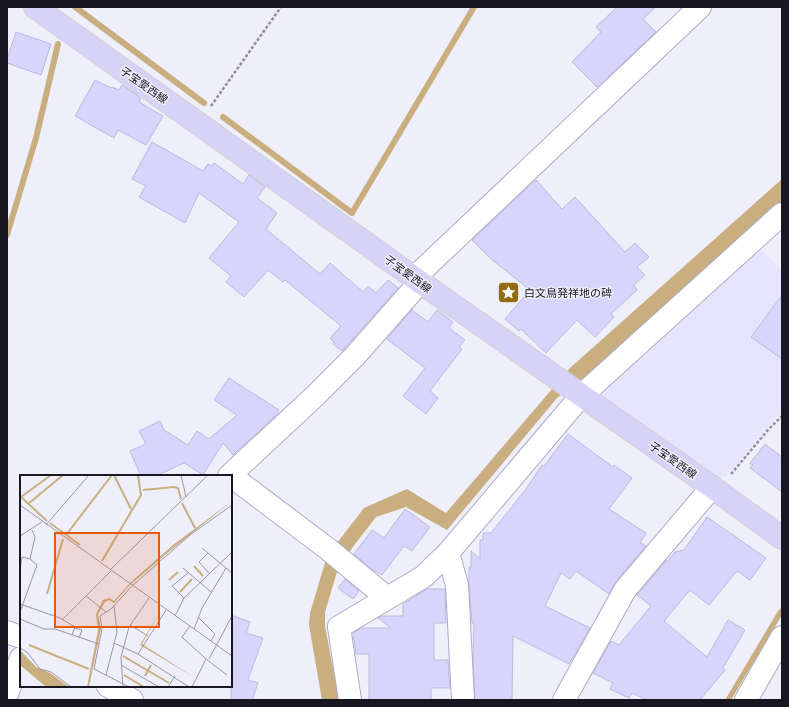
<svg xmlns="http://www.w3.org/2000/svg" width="789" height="707" font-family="'Archivo Narrow','Noto Sans JP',sans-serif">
  <rect width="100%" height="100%" fill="#efeefb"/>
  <path fill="#e7e5fe" d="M757 246 782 270V411L725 477 718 479 599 397 601 389Z"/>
  <g fill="#c9af80">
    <path d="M782 179V203L590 377 578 381 557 398 447 530 406 507 376 517 352 548 337 572 325 612V626L339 700H322L309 625 310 613 327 556 364 508 407 489 446 513 570 368Z"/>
    <path d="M782 607V615L731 700H725L778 611Z"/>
  </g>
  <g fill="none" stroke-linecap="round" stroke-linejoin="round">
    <g stroke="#c9af80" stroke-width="6">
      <path d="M75 7 204 103"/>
      <path d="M223 117 352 213 474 7"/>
      <path d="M7 235 36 138 58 44"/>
    </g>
  </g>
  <g fill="#d8d5fd" stroke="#bcbada">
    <path d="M617 7H656L643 19 656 32 597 87 572 62 601 32 596 27Z"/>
    <path d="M16 32 51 44 41 75 7 63V59Z"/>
    <path d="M95 80 111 88 112 87 119 90 122 85 141 98 139 102 163 116 146 145 118 130 114 138 75 116Z"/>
    <path d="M152 142 203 171 208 164 212 166 214 163 243 184 249 175 265 187 257 198 277 213 266 229 320 274 330 263 363 292 368 286 376 293 388 280 398 288 342 351 333 344 334 342 330 338 341 326 285 280 283 282 268 270 244 297 226 282 231 276 209 258 239 222 199 193 185 223 139 197 146 186 132 179Z"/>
    <path d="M536 180 562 209 575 197 625 252 635 243 649 257 637 267 645 275 634 285 637 290 611 314 614 317 595 337 577 320 546 353 521 329 519 331 505 319 530 290 490 258 472 240Z"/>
    <path d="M782 295V359L751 337Z"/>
    <path d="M412 310 428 322 437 310 453 322 449 328 465 340 459 347 462 349 430 391 438 398 426 414 403 396 425 368 387 339Z"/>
    <path d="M229 378 279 410 276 415 233 455 223 443 203 475 184 463 156 476H141L130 451 146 444 139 431 160 421 164 430 188 445 197 431 209 439 237 415 214 400Z"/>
    <path d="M568 434 613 467 614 465 632 478 609 509 646 533 640 543 646 546 615 582 609 594 576 571 570 579 561 573 545 606 590 628 569 664 513 636 512 700H475L473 660 474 623H472L469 583V567H471V551L480 559V540H483V533H491L526 489 542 465 544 466Z"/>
    <path d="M765 444 782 457V492L750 468 753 465 750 463Z"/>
    <path d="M405 509 430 527 412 551 404 546 382 575 373 570 354 554 372 530 384 538Z"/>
    <path d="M707 517 766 558 750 580 737 571 709 605 690 590 664 621 707 657 728 620 745 630 723 668 725 670 700 700H647L632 693 629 698 610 689 613 683 593 673 611 641 619 645 651 606 637 595 666 561H668L675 552 684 550Z"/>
    <path d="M345 579 359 591 353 599 338 588Z"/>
    <path d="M427 589H445L446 623H434V660H448L450 688H431V700H369V654H356L353 633 361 628H391L378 618 382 616H403V604Z"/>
    <path d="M231 615 250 622 246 633 263 638 248 680 258 683 252 700H231Z"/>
  </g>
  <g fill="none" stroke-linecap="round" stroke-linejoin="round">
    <defs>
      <g id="minor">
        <path d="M414 278 700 7"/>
        <path d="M229 476 316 395 354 357 420 282"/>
        <path d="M231 476 328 549 386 597"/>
        <path d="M448 553 457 585 463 700"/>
        <path d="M7 632 21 637"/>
        <path d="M108 686 132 700"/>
        <path d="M7 694 21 658"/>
        <path d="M350 700 339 627 423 577 448 553 581 396 782 214"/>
        <path d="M564 700 625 590 712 487"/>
        <path d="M746 700 782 637"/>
      </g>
      <path id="major" d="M35 7 420 282 712 487 782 538"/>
    </defs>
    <use href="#minor" stroke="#aeabca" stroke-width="24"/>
    <use href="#major" stroke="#d1d0d3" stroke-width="24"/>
    <g stroke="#908f9b" stroke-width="2.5" stroke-dasharray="3 2" stroke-linecap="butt">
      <path d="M211 106 281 7"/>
      <path d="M731 474 768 430 782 416"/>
    </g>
    <use href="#minor" stroke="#fff" stroke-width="22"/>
    <use href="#major" stroke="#d6d3f6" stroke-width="22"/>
  </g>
  <defs>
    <symbol id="sight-square" viewBox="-11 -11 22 22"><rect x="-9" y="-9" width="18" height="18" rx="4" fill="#916a11" stroke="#efeefb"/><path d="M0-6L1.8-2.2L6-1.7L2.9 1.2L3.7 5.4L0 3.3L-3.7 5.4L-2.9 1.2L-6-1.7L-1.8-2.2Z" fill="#fff"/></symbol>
  </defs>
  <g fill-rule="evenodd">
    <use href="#sight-square" x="496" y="280" width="25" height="25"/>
  </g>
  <g text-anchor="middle" stroke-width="3" stroke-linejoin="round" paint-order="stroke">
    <g font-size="11" fill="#171622" stroke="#efeefb">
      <text transform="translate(144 85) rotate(35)" y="4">子宝愛西線</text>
      <text transform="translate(408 274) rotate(36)" y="4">子宝愛西線</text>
      <text transform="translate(673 460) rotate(35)" y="4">子宝愛西線</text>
    </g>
    <g font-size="11" fill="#171622" stroke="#efeefb" text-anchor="start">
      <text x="524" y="297">白文鳥発祥地の碑</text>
    </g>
  </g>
  <g transform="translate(20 475)">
    <rect width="212" height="212" fill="#efeefb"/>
    <path d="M212 26 146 79 109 111 94 128 89 125 85 127 78 139 81 154 69 212H67L78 155 76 139 83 125 89 123 94 126 111 107 153 70ZM141 135 122 169 175 203 120 170ZM0 175 16 192 30 198 49 212H26L0 190Z" fill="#c9af80"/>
    <path fill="none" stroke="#c9af80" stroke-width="2" d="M94 0 111 34M123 15 154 12 158 13 161 24M0 21 27 46M1 22 31 0M162 28 175 53M8 29 43 0M30 48 60 70M46 60 92 0M82 86 121 20 118 0M174 91 183 101M149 105 158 97M160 117 172 104M27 119 43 64M9 170 69 194M103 181 149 208M104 200 124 212M125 201 131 190"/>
    <path fill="none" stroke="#9998a4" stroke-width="1" d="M161 0 166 22M0 30 212 181M26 50 69 0M0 61 22 47M182 73 212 98M188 78 179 87 189 98M163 93 191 117M0 95 2 82 10 84M90 95 188 0M66 121 86 137M164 123 152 111 168 98M0 129 40 143 55 152 52 160M0 137 17 90 10 84 15 62 12 55M155 141 164 123 212 77M179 143 195 159 191 166M0 144 24 154H35L79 169M42 145 91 96M110 150 128 161M170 151 162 162 186 184M55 153 62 155 59 163M174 154 182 133 206 93M94 168 118 179 169 212M0 173 7 177 20 194 31 197 51 212M118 179 146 135M189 184 212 141M101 190 139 212M86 200 97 157 94 131M103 212 101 182 109 152 129 123M109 212 74 194 82 154 80 141 91 134 112 111 170 60 212 30M148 212 155 201M172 212 186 184 207 200"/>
    <path fill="#e8590c" fill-opacity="0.15" stroke="#e8590c" stroke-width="2" d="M35 58H139V152H35Z"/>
    <rect width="212" height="212" fill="none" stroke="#171622" stroke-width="2"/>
  </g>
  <rect width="789" height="707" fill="none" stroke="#171622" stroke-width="16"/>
</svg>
